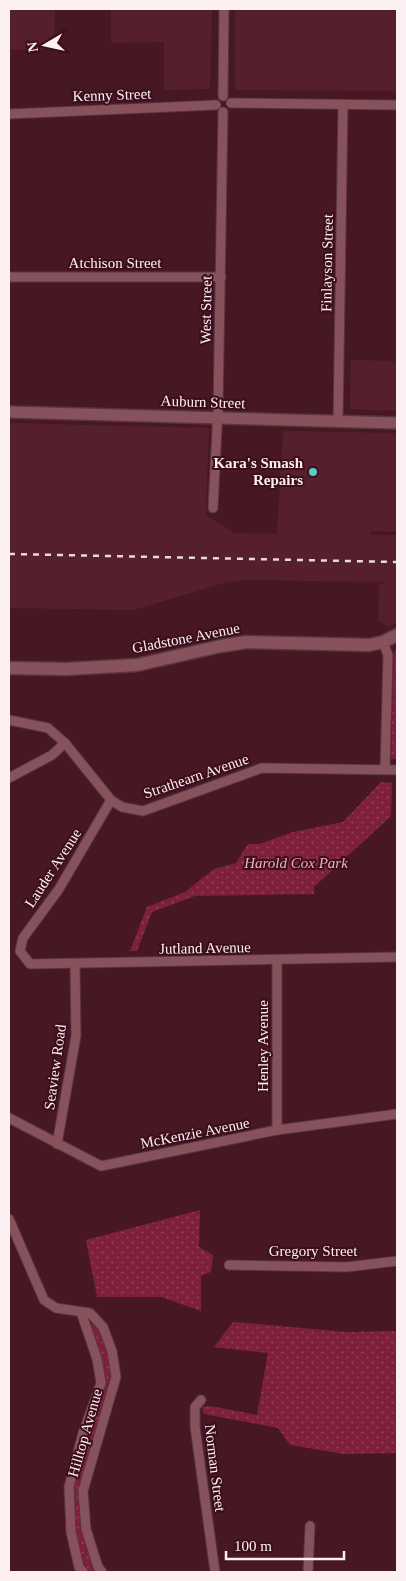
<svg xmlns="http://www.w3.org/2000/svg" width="406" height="1581" font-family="'Times New Roman',serif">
  <defs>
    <pattern id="park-dots" width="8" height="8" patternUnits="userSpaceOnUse" patternTransform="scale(1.25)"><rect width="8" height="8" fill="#7e1f3c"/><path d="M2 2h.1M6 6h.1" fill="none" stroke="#914059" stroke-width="1.8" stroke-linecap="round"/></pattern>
  </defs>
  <rect width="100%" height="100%" fill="#471824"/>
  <g fill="#551f2e">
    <path d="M9 9H55L54 48 9 50Z"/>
    <path d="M111 9H212L210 89 164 90V42L111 43Z"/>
    <path d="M235 9H397V91L235 90Z"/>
    <path d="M351 360 397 361V411L350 409Z"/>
    <path d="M9 423 209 428 206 515 234 533 277 534 283 431 397 433V532L371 531V535H397V622L388 627 378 620 379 584 386 582 245 580 227 582 134 610 9 608Z"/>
  </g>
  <g fill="url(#park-dots)">
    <path d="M397 650V759H391L394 651Z"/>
    <path d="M381 782 392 783 391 816 314 887V894L195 896 152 912 137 951H130L147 907 185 892 214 869 236 863 248 844H260L293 832 343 822Z"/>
    <path d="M200 1210 199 1247 213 1255 211 1272 201 1276V1311L161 1297H97L86 1240Z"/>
    <path d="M233 1322 346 1332 397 1331V1453L344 1454 290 1445 278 1428 204 1414 202 1407 210 1406 257 1415 268 1353 214 1347Z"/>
    <path d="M89 1323 96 1324C106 1340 110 1355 111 1373L79 1498 83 1528 97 1572H88L77 1548 72 1485 102 1362Z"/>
  </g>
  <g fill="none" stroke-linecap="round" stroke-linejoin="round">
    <defs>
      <g id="minor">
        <path d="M223 96 224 9"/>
        <path d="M231 103 397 105"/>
        <path d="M9 114 216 105"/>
        <path d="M9 277H221"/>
        <path d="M338 422 343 105"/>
        <path d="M213 508 218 409 223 112"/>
        <path d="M383 642 388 655 385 769"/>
        <path d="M9 720 48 728 65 743 111 800 122 807 143 811 262 768 397 770"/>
        <path d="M9 778 52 755 65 743"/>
        <path d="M111 800 59 889 23 938 20 951 30 964 397 957"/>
        <path d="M277 961V1130"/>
        <path d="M9 1118 101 1166 277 1130 397 1114"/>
        <path d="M57 1144 76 1036 75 965"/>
        <path d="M9 1219 44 1300 56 1308 90 1313 103 1327 112 1351 116 1377 83 1491 86 1529 98 1567 102 1572"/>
        <path d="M229 1265 347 1267 397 1261"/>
        <path d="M81 1312 97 1359 101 1383 83 1433 69 1487 71 1532 79 1567 83 1572"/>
        <path d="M201 1400 195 1407V1427L215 1572"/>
        <path d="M308 1572 310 1526"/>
      </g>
      <path id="tertiary" d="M9 412 397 423"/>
      <path id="secondary" d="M9 668 66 669 137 665 221 646 247 642 369 645 383 642 397 635"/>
    </defs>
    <use href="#minor" stroke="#59363f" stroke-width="11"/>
    <use href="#tertiary" stroke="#59363f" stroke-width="14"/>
    <use href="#secondary" stroke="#59363f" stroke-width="15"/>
    <use href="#minor" stroke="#88525d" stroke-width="9"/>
    <use href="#tertiary" stroke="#88525d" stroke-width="11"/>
    <use href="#secondary" stroke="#88525d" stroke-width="12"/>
    <path stroke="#e9d9dc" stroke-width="2.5" stroke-dasharray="6 6" stroke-linecap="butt" d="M9 554 397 562"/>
  </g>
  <circle fill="#56cec3" stroke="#3c0e1b" stroke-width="2" cx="313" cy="472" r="5"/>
  <g text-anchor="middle" stroke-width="4" stroke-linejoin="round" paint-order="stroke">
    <g font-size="15" fill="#fdf0f2" stroke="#3c0e1b">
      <text transform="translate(112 95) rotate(-2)" y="5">Kenny Street</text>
      <text x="115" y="268">Atchison Street</text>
      <text transform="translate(327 263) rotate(-89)" y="5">Finlayson Street</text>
      <text transform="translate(206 310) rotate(-89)" y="5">West Street</text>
      <text transform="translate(203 402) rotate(2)" y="5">Auburn Street</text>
      <text transform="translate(186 638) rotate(-11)" y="5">Gladstone Avenue</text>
      <text transform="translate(196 776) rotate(-19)" y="5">Strathearn Avenue</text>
      <text transform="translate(53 868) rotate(-57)" y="5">Lauder Avenue</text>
      <text transform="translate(205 948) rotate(-1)" y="5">Jutland Avenue</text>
      <text transform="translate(263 1046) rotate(-90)" y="5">Henley Avenue</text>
      <text transform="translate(55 1067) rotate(-82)" y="5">Seaview Road</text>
      <text transform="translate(195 1133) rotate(-11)" y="5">McKenzie Avenue</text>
      <text x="313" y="1256">Gregory Street</text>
      <text transform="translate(85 1433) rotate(-74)" y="5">Hilltop Avenue</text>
      <text transform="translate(215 1468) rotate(83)" y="5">Norman Street</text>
    </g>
    <g font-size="15" font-weight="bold" fill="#fdf0f2" stroke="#3c0e1b" text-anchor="end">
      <text x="303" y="468">Kara's Smash<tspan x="303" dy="17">Repairs</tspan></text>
    </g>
    <g font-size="15" font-style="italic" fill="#f1b1bc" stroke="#3c0e1b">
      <text x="296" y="868">Harold Cox Park</text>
    </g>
  </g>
  <rect width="406" height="1581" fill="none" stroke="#fdf0f2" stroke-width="20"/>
  <g transform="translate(45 45) rotate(261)" stroke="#3c0e1b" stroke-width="4" paint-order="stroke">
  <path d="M0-4L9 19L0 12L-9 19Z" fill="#fdf0f2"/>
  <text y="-8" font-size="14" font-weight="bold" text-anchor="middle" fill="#fdf0f2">N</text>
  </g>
  <path d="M226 1551v8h118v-8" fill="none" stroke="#fdf0f2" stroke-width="2.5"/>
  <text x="234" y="1551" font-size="15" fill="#fdf0f2" stroke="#3c0e1b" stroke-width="4" paint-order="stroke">100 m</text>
</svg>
